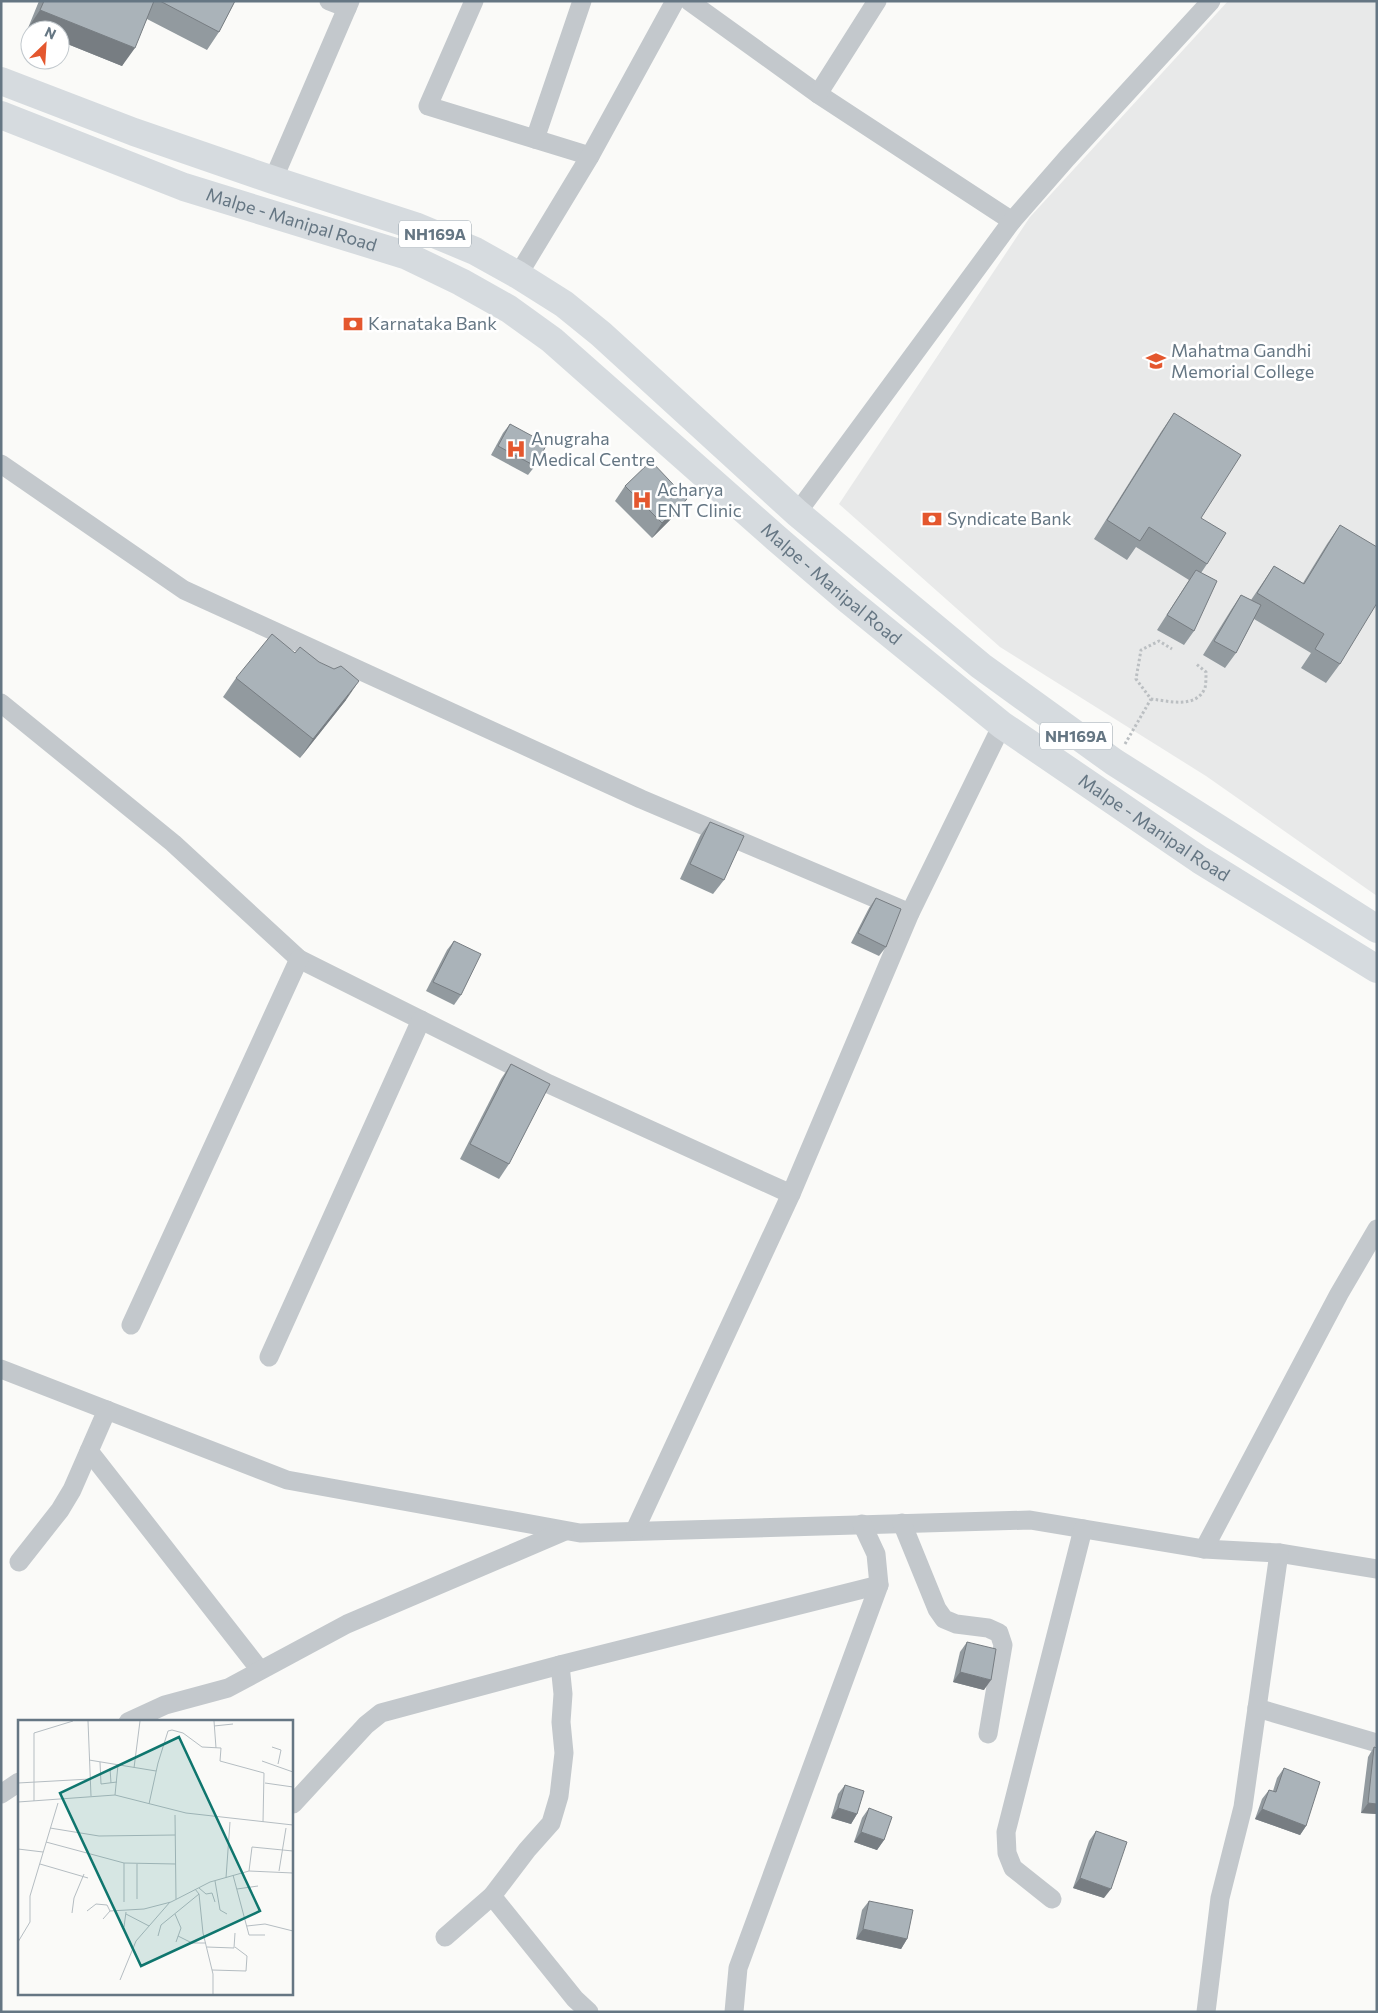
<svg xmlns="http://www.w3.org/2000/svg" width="1378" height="2013" font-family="Commissioner,sans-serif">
  <rect width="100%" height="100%" fill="#fafaf8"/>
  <path fill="#e8e9e9" d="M1228 1H1377V896L1206 776 1000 647 839 504 1030 217Z"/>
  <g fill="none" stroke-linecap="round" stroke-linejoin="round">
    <g stroke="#bbbfc2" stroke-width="3" stroke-dasharray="2.5 2.5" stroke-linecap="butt">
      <path d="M1151 699C1169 701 1196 709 1205 688 1206 684 1206 677 1206 672L1195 663"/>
      <path d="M1125 744 1151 699 1136 679 1141 650 1159 641 1172 649"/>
    </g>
    <g stroke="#c3c8cc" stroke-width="19">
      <path d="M329 1 347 8"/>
      <path d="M474 1 428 106 590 156"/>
      <path d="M689 1 818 94 1012 221"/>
      <path d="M818 94 877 1"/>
      <path d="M535 139 582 1"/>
      <path d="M273 180 350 1"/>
      <path d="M518 275 590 156 675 1"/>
      <path d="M1 464 184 590 641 799 910 913"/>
      <path d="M797 513 1012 221 1067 158 1211 1"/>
      <path d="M1 703 173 843 299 959 549 1084 791 1194"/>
      <path d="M131 1325 299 959"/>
      <path d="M269 1357 421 1020"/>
      <path d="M1 1369 287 1480 580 1533 1030 1520 1204 1549 1279 1553 1377 1569"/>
      <path d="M89 1451 260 1670"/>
      <path d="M902 1523 937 1609 944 1619 956 1624 988 1628 999 1633 1003 1645 988 1734"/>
      <path d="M635 1530 791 1194 910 913 1002 725"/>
      <path d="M1204 1549 1339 1294 1377 1229"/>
      <path d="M19 1562 60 1510 72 1490 107 1410"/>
      <path d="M1257 1708 1377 1743"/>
      <path d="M128 1722 165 1705 228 1688 347 1624 565 1531"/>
      <path d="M1 1794 19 1782"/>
      <path d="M293 1804 366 1725 381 1713 560 1665 879 1585"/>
      <path d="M492 1896 575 1999 589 2012"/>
      <path d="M1052 1899 1013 1868 1007 1853 1006 1832 1083 1529"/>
      <path d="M445 1937 492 1896 527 1850 551 1823 559 1796 564 1753 561 1722 563 1694 560 1665"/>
      <path d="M734 2012 738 1968 879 1585 876 1554 862 1524"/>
      <path d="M1206 2012 1220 1898 1243 1807 1279 1553"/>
    </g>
    <g stroke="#d6dbdf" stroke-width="28">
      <path d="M1 81 134 132 273 180 415 226 475 251 518 275 564 304 601 334 797 513 981 666 1114 762 1377 929"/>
      <path id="s1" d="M1 115 184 187 405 255 461 282 509 309 552 340 776 538 847 599 1002 725 1200 860 1377 969"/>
    </g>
  </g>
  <g fill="#929a9f">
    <path d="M39 1H235L219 32 207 50 147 19 122 66 60 41V30H32L28 28Z"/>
    <path d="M1174 413 1201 518 1207 564 1201 573 1194 631 1184 645 1157 630 1189 580 1136 547 1127 560 1094 539 1161 432Z"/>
    <path d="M510 424 535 466 528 475 491 455 503 433Z"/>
    <path d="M625 486 687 499 677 513 652 538 615 501Z"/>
    <path d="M1340 525V664L1326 683 1301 668 1311 653 1254 619 1236 653 1225 668 1203 655 1231 610 1241 595 1251 600 1274 566 1303 583 1327 544Z"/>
    <path d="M236 678 346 700 300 758 223 697Z"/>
    <path d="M710 822 724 880 713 894 680 879 700 836Z"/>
    <path d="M876 898 886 947 879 956 851 943 869 908Z"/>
    <path d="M454 941 461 995 454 1005 426 991 447 950Z"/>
    <path d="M511 1064 509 1164 499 1179 460 1159 501 1079Z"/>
    <path d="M967 1642 984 1690 953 1682 960 1652Z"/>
    <path d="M1374 1747 1377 1814 1361 1813 1368 1757Z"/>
    <path d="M1284 1768 1306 1826 1300 1835 1255 1819 1262 1799 1269 1790 1273 1791 1277 1778Z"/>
    <path d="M845 1785 857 1814 851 1824 831 1818 838 1794Z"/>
    <path d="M869 1808 884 1840 877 1850 854 1842 862 1818Z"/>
    <path d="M1096 1831 1104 1898 1073 1888 1089 1841Z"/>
    <path d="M869 1901 907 1939 901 1949 856 1939 862 1910Z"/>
  </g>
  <g fill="#777d82">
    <path d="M40 10 135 48 122 66 60 41V30H32L28 28Z"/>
    <path d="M687 499 677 513 652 538 662 523Z"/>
    <path d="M359 681 346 700 300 758 313 739Z"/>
    <path d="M960 1672 991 1680 984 1690 953 1682Z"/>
    <path d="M1368 1803 1377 1804V1814L1361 1813Z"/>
    <path d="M838 1808 857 1814 851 1824 831 1818Z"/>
    <path d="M1262 1809 1306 1826 1300 1835 1255 1819Z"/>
    <path d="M861 1832 884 1840 877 1850 854 1842Z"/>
    <path d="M1080 1878 1111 1889 1104 1898 1073 1888Z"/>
    <path d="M863 1929 907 1939 901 1949 856 1939Z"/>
  </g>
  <g fill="#aab3b9" stroke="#777d82">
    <path d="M44 1H154L135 48 40 10Z"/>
    <path d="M160 1H235L219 32Z"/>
    <path d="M1174 413 1241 455 1201 518 1226 533 1207 564 1149 527 1140 541 1107 520Z"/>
    <path d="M510 424 547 444 535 466 498 446Z"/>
    <path d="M651 461 687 499 662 523 625 486Z"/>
    <path d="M1340 525 1377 547V603L1340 664 1315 649 1324 634 1257 593 1274 566 1304 584Z"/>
    <path d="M1196 570 1217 581 1194 631 1167 615Z"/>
    <path d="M1241 595 1261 605 1236 653 1214 641Z"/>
    <path d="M272 634 295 653 300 647 319 662 334 669 341 666 359 681 313 739 236 678Z"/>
    <path d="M710 822 744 836 724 880 690 864Z"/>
    <path d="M876 898 901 909 886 947 858 933Z"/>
    <path d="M454 941 481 954 461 995 433 982Z"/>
    <path d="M511 1064 550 1084 509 1164 470 1144Z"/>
    <path d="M967 1642 996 1649 991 1680 960 1672Z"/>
    <path d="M1374 1747 1377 1748V1804L1368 1803Z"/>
    <path d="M1284 1768 1320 1782 1306 1826 1262 1809 1269 1790 1276 1792Z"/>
    <path d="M845 1785 864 1791 857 1814 838 1808Z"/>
    <path d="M869 1808 892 1817 884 1840 861 1832Z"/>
    <path d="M1096 1831 1127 1842 1111 1889 1080 1878Z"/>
    <path d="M869 1901 913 1910 907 1939 863 1929Z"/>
  </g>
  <defs>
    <symbol id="bank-bare" viewBox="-9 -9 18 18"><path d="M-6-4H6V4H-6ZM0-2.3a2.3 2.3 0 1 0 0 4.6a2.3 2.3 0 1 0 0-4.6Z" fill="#e4572e" stroke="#fff" stroke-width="2.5" paint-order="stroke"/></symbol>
    <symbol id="university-bare" viewBox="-9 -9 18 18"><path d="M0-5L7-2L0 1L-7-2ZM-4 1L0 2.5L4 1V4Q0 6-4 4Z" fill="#e4572e" stroke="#fff" stroke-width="2.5" paint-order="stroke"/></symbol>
    <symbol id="hospital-bare" viewBox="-9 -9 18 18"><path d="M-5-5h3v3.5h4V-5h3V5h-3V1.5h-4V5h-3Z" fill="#e4572e" stroke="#fff" stroke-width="2.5" paint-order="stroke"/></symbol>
  </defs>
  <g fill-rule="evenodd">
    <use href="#bank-bare" x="339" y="310" width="28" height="28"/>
    <use href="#university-bare" x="1142" y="347" width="28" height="28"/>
    <use href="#hospital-bare" x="502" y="435" width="28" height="28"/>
    <use href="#hospital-bare" x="628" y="486" width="28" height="28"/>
    <use href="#bank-bare" x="918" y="505" width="28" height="28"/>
  </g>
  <g text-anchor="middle" stroke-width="5" stroke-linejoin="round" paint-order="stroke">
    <g fill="#fff" stroke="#939fa8" stroke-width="1">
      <rect x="399" y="220.5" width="72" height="27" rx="4"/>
      <rect x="1040" y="722.5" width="72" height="27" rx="4"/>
    </g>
    <g font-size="16" font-weight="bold" fill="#657683">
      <text x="435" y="240">NH169A</text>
      <text x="1076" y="742">NH169A</text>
    </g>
    <g font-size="18" fill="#657683" stroke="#fff">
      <text dy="6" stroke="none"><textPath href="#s1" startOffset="309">Malpe - Manipal Road</textPath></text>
      <text dy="6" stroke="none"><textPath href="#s1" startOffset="969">Malpe - Manipal Road</textPath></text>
      <text dy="6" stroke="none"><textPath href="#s1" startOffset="1374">Malpe - Manipal Road</textPath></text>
    </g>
    <g font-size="18" fill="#657683" stroke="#fff" text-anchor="start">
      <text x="368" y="330">Karnataka Bank</text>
      <text x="1171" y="357">Mahatma Gandhi<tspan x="1171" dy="21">Memorial College</tspan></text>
      <text x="531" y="445">Anugraha<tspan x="531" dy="21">Medical Centre</tspan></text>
      <text x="657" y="496">Acharya<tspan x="657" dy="21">ENT Clinic</tspan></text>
      <text x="947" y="525">Syndicate Bank</text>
    </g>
  </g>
  <g transform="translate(18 1720)">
    <rect width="275" height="275" fill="#fafaf8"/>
    <path fill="none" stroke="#b5bdc2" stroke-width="1" d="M70 1 73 76M196 1 198 28M196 6 215 4M254 27 263 30 260 44M71 40 138 51M244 41 275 52M82 42 83 64 99 62M92 48 93 63M116 48 122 1M0 63 72 59M247 63 275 67M97 75 100 45M16 81V13L55 1M0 82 97 75 168 93 275 105M131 84 140 43 150 11 154 10 165 13 184 27 203 28 202 41 246 53 245 102M157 95 158 179M32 108 81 116 157 115M28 122 106 143 158 144M0 129 25 132M106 143V182M22 144 70 158M119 144V179M231 151 234 127 275 131M261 151 268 108M215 155 231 215H247M208 158 212 102M197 161 202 190 209 194M181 168 188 174 194 173 197 182M177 169 181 174 185 213 195 254V274M219 169 240 166M69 191 78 184 89 185 92 191M54 193 56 178 66 154M108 194 131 206M157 194 163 208 158 222M85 199 92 191 126 189 153 182 192 162 231 151 275 153M229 206 247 204 275 211M106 207 108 192M140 216 143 205 181 174M160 216 174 223H188M0 222 12 202V176L40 83M189 227 216 228 217 213M194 250 228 251 229 236 217 227M102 260 118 221 152 182"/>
    <path fill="#0f766e" fill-opacity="0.15" stroke="#0f766e" stroke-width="2.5" d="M161 17 242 191 123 246 42 73Z"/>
    <rect width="275" height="275" fill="none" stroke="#657683" stroke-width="2.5"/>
  </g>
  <rect width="1378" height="2013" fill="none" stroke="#657683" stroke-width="5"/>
  <g transform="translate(45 45) rotate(25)"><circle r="24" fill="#ffffff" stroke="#c1c8cd"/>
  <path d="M0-4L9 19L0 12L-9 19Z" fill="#e4572e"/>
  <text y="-8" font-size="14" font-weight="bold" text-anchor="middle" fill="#657683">N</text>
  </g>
</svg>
